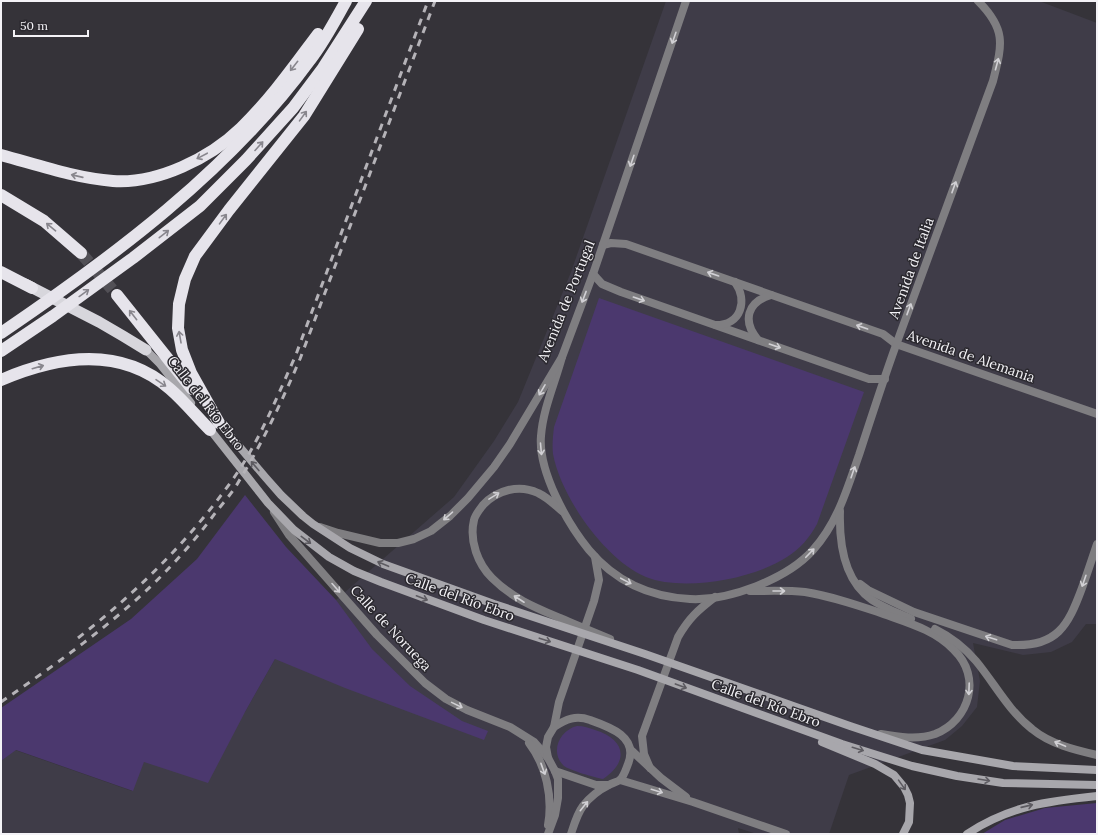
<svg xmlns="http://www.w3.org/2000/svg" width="1098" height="835" font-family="Lora,serif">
  <rect width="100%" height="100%" fill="#353339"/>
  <path fill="#3f3c48" d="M666 1H1039L1097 23V624H1086L1072 642 1051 652 1023 655 973 643 980 681 977 707 962 726 945 740 849 775 829 834H757L738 828 739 834H1V761L15 750 132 791 144 761 245 712 275 659 336 600 454 497 494 441 518 402 571 272Z"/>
  <g fill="#4b386e">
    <path d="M599 298 864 392 817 524C810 537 800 549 787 557 754 579 683 592 646 577 605 560 561 497 553 454 552 445 553 436 554 427Z"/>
    <path d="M245 495 286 547 336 600 372 649 410 686 462 721 488 731 484 740 345 688 275 659 245 712 208 783 144 762 133 791 16 750 1 761V708L131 619 197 559Z"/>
    <path d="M577 726C584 726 589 728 595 730 625 739 630 761 603 779 596 778 569 770 564 766 549 752 560 730 577 726Z"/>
    <path d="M1097 803V834H982L1005 820 1045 808Z"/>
  </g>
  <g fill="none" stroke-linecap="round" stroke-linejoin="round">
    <path stroke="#525056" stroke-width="12" stroke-dasharray="12 6" stroke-linecap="butt" d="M81 253 117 295"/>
    <g stroke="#7f7e81" stroke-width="8">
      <path d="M603 245 611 243 626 244 883 334 896 344 1097 414"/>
      <path d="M593 274 602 284 621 292 869 379H885"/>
      <path d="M716 325C741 325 748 301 735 282"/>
      <path d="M758 340C742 321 747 302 771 295"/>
      <path d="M562 357C555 383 543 409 541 436 538 471 567 523 589 550 615 581 650 597 690 599 729 601 787 579 813 550 838 522 847 489 859 455 871 418 883 381 896 345 928 257 961 169 993 81 1002 45 1007 30 978 1"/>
      <path d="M562 511C555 505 547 497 538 493 519 484 497 490 483 505 480 509 475 515 474 520 469 541 478 564 492 578 512 598 534 607 560 618 576 625 593 632 610 639"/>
      <path d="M840 511C839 543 844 581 872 600 884 608 898 613 911 619"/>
      <path d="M274 512 289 535 377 635 425 683 446 699 467 710 510 727 534 742 548 758"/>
      <path d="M320 527 338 533 380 543H398L414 539 431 531 450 516 468 498 494 467 510 444 562 357 593 274 686 1"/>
      <path d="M860 584 868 590 914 612 1012 645C1057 647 1068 626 1082 588 1087 574 1092 559 1097 544"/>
      <path d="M750 591C768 591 787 590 805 592 830 596 854 604 878 612 905 622 934 629 954 650 982 677 970 720 935 734 918 740 898 737 881 734"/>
      <path d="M935 629C951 637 964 647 976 661 995 684 1008 710 1032 729 1050 744 1075 750 1097 755"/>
      <path d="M554 727C566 719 576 715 590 720 610 727 639 737 628 764 626 769 624 776 620 780 617 782 612 783 609 785 599 790 589 798 583 806 577 814 574 825 571 834"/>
      <path d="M529 743C546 765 553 797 548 825"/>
      <path d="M632 751 661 778 686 797"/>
      <path d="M650 768 644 754 642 736 678 637C689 618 698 610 715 597"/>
      <path d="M555 771 596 785H608"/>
      <path d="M620 780 693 802 786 834"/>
      <path d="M548 834 555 815 558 798V779L555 771 548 758 546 747 548 737 554 727 559 702 594 601 599 580 595 557"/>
    </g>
    <g stroke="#a8a7ac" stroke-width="8">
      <path d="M146 350 160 364 191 403"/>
      <path d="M216 419 266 478 281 495 303 516 313 524 350 548 383 564 494 604 645 654 850 726 922 750 1013 766 1097 770"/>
      <path d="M208 427 268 503 294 530 329 557 354 571 381 582 484 620 638 670 842 744 912 766 957 776 1003 783 1097 785"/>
      <path d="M822 742 875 764 894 775 904 787 908 795 910 803 909 822 903 834"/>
      <path d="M967 834C1009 806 1048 801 1097 796"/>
    </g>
    <path stroke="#d7d6dc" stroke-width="11" d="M25 284 99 322 123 336 146 350"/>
    <g stroke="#e6e4eb" stroke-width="12">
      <path d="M1 155C38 165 75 178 113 181 158 184 210 158 241 128 270 100 294 66 318 34"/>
      <path d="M1 195 44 221 81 253"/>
      <path d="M1 272 32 288"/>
      <path d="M117 295 192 389"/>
      <path d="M1 333C113 257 229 171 310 60 324 42 335 21 346 1"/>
      <path d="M1 351 53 316 133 258 200 206 246 160 293 108 323 68 366 1"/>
      <path d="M1 380C57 356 120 345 170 389 184 401 197 417 210 430"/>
      <path d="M219 423 191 373 182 350 178 328 179 304 185 279 195 256 229 210 304 116 358 29"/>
    </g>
    <g stroke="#b5b3b8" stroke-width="3" stroke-dasharray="7 7" stroke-linecap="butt">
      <path d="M78 638C137 592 189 541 233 479 259 442 276 399 295 357L428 1"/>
      <path d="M1 702C59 662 123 617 171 566 187 549 202 531 216 512 224 502 233 492 239 481 263 442 282 401 300 359L435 1"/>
    </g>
  </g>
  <defs><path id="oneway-shaft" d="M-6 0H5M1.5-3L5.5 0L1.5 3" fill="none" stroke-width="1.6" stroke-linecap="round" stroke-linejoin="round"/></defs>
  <g stroke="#d1d0d4">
    <use href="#oneway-shaft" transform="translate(674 38) rotate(109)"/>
    <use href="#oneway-shaft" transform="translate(997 64) rotate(-75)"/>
    <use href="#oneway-shaft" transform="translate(632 161) rotate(109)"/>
    <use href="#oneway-shaft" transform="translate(954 187) rotate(-70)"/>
    <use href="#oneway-shaft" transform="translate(713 274) rotate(-161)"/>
    <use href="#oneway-shaft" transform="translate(584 297) rotate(111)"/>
    <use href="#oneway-shaft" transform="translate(639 299) rotate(19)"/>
    <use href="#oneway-shaft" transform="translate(909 309) rotate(-70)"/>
    <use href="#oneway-shaft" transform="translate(862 327) rotate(-161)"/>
    <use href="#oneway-shaft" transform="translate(775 346) rotate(19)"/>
    <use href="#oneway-shaft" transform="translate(542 390) rotate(120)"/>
    <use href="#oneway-shaft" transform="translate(541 449) rotate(85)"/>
    <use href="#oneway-shaft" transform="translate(853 472) rotate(-71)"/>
    <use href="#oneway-shaft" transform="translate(494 496) rotate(-32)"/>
    <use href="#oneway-shaft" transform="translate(448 516) rotate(139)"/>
    <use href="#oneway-shaft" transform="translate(810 553) rotate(-46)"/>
    <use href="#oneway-shaft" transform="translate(626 581) rotate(28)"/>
    <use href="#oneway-shaft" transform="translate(1084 581) rotate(109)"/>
    <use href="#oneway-shaft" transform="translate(336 588) rotate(48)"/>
    <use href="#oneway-shaft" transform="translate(779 591)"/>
    <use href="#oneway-shaft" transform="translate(519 599) rotate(-147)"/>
    <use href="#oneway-shaft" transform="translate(991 638) rotate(-162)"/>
    <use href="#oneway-shaft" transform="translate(969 689) rotate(92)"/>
    <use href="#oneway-shaft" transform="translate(457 705) rotate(26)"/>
    <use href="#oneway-shaft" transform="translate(1060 744) rotate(-157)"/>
    <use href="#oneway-shaft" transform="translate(543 769) rotate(70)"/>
    <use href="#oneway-shaft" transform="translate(657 791) rotate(17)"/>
    <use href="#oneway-shaft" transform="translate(584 806) rotate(-51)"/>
  </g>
  <g stroke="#88868d">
    <use href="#oneway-shaft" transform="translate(294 66) rotate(128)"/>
    <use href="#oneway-shaft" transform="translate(303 116) rotate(-54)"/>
    <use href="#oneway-shaft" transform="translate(259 146) rotate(-48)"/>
    <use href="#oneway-shaft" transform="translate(202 156) rotate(152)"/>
    <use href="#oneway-shaft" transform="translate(77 176) rotate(-167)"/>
    <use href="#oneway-shaft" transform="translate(223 219) rotate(-54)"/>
    <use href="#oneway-shaft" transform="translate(51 227) rotate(-140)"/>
    <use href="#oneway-shaft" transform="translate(164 234) rotate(-38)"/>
    <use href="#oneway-shaft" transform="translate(84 293) rotate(-36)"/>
    <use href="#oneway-shaft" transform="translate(133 315) rotate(-128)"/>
    <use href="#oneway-shaft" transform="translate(180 337) rotate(-100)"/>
    <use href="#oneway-shaft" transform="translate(38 367) rotate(-16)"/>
    <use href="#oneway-shaft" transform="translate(161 383) rotate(34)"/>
  </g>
  <g stroke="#5d5b61">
    <use href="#oneway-shaft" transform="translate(255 466) rotate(-130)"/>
    <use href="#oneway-shaft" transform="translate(306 540) rotate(37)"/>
    <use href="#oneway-shaft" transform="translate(383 564) rotate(-157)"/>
    <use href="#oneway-shaft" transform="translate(422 598) rotate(21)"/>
    <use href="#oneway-shaft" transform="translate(545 640) rotate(18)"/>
    <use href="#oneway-shaft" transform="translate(681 686) rotate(20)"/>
    <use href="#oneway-shaft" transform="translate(858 749) rotate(17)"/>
    <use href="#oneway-shaft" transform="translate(984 780) rotate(9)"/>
    <use href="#oneway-shaft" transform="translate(902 785) rotate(55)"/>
    <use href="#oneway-shaft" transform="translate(1027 806) rotate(-13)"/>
  </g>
  <g text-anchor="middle" stroke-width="3" stroke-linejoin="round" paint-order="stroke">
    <g font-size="14" fill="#f4f3f7" stroke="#2b292f">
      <text transform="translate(911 268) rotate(-70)" y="5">Avenida de Italia</text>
      <text transform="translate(566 301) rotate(-68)" y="5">Avenida de Portugal</text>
      <text transform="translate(971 356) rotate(19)" y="5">Avenida de Alemania</text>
      <text transform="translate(206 403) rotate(52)" y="5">Calle del Río Ebro</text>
      <text transform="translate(460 597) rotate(20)" y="5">Calle del Río Ebro</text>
      <text transform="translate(391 628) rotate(47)" y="5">Calle de Noruega</text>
      <text transform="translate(766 703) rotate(20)" y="5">Calle del Río Ebro</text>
    </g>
  </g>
  <rect width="1098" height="835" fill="none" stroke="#f4f3f7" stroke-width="4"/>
  <path d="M14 30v6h74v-6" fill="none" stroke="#f4f3f7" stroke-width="2"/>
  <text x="20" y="30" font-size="12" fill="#f4f3f7" stroke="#2b292f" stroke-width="3" paint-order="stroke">50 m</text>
</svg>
